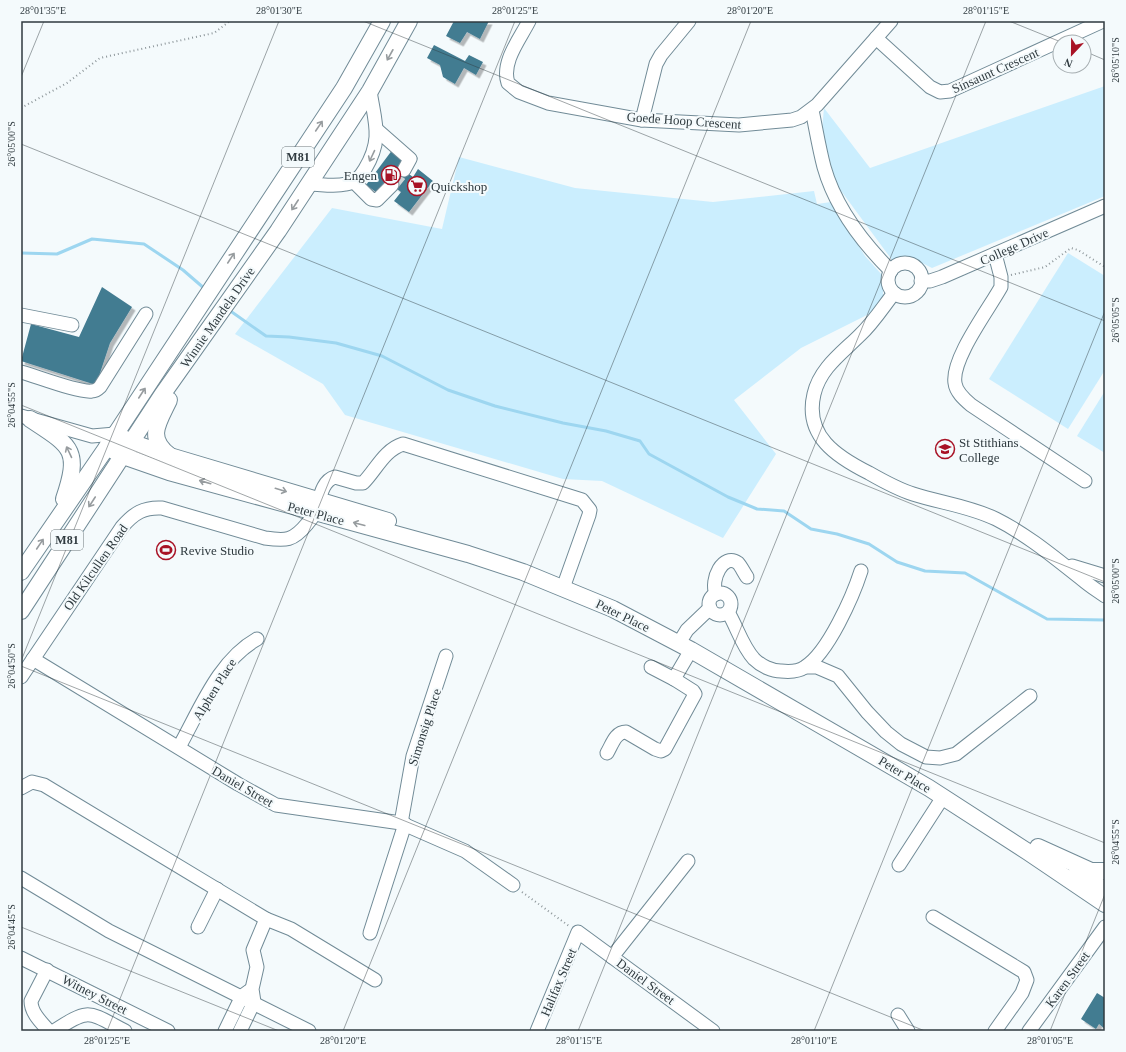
<svg xmlns="http://www.w3.org/2000/svg" width="1126" height="1052" font-family="Georgia,serif">
  <defs>
    <filter id="shadow"><feDropShadow dx="3.5" dy="3.5" stdDeviation="0" flood-color="#0004"/></filter>
  </defs>
  <rect width="100%" height="100%" fill="#f4fafc"/>
  <g fill="#cbeefe">
    <path d="M1105 86V196L932 268 912 258 892 260 836 184 822 130 824 108 870 168Z"/>
    <path d="M459 157 575 188 713 202 814 191 817 204 831 202 865 256 883 276V298L869 314 801 348 734 400 776 454 723 538 602 481 563 479 345 415 323 384 235 334 332 208 442 229Z"/>
    <path d="M1068 253 1105 276V370L1068 429 989 379Z"/>
    <path d="M1105 391V453L1077 436Z"/>
  </g>
  <g fill="none" stroke-linecap="round" stroke-linejoin="round">
    <g stroke="#9dd6f0" stroke-width="3">
      <path d="M21 253 57 254 92 239 144 244 183 270 205 289"/>
      <path d="M229 310 266 336 289 337 336 343 382 356 448 390 495 406 563 423 606 431 640 441 649 454 728 497 757 509 784 511 811 529 837 534 869 544 897 562 925 571 965 573 1047 619 1105 620"/>
    </g>
  </g>
  <g fill="#437b91" filter="url(#shadow)">
    <path d="M454 21H489L480 39 467 32 460 43 446 36Z"/>
    <path d="M434 45 465 61 469 55 483 62 476 75 464 68 455 84 443 77 440 65 427 58Z"/>
    <path d="M393 149 404 157 398 166 413 177 418 169 433 181 409 212 394 201 401 192 386 180 376 192 366 185Z"/>
    <path d="M102 287 132 307 110 343 96 385 21 361 31 324 79 337Z"/>
    <path d="M1097 993 1105 998V1029L1099 1024 1096 1029 1081 1019Z"/>
  </g>
  <g fill="none" stroke-linecap="round" stroke-linejoin="round">
    <path stroke="#cdd4d6" stroke-width="13" stroke-dasharray="13 6" stroke-linecap="butt" d="M392 185 404 170"/>
    <defs>
      <g id="minor">
        <path d="M529 21C520 39 501 62 508 83L519 92 548 103 642 120 739 125 792 120 801 117 817 105 891 21"/>
        <path d="M876 38 930 87 940 92 950 91 1103 21"/>
        <path d="M812 110C816 129 819 148 824 167 835 206 863 243 891 271"/>
        <path d="M642 120 656 64 661 55 689 21"/>
        <path d="M377 130 410 159 404 170"/>
        <path d="M354 182 371 199 377 200 392 185"/>
        <path d="M309 184C321 184 334 187 346 184 355 183 361 176 365 169 383 139 375 123 370 91"/>
        <path d="M995 254 1001 277V287C989 309 951 359 955 383 956 392 964 399 971 405L1085 481"/>
        <circle cx="905" cy="280" r="17"/>
        <path d="M921 281H930L942 277 1105 206"/>
        <path d="M894 293C883 307 873 323 860 335 842 353 820 368 814 394 804 436 837 457 869 473 883 481 897 489 913 494 941 503 969 506 996 519 1028 535 1056 559 1083 580 1090 586 1098 591 1105 596"/>
        <path d="M21 315 72 325"/>
        <path d="M21 372C36 376 79 393 92 391 95 391 98 389 100 387L146 314"/>
        <path d="M21 416 92 436 115 434"/>
        <path d="M1072 566 1105 576"/>
        <circle cx="720" cy="604" r="11"/>
        <path d="M716 594C710 580 723 552 738 563 741 566 744 573 747 577"/>
        <path d="M728 612C737 627 742 646 754 659 761 666 772 671 781 671 790 672 798 672 805 667 828 653 853 596 861 571"/>
        <path d="M679 643 687 630 710 608"/>
        <path d="M33 659 238 784 276 805 401 823 465 851 513 885"/>
        <path d="M651 667 674 679"/>
        <path d="M806 667H817L838 676 867 712 886 732 901 744 926 757 940 758 956 754 1030 696"/>
        <path d="M21 677 122 527C134 513 144 507 162 508L265 538C286 541 293 541 307 524 310 520 314 516 316 511 320 500 321 481 335 477L356 483H363C376 470 384 450 403 444L582 500 590 510 589 515 563 588"/>
        <path d="M179 747C200 710 218 661 257 639"/>
        <path d="M607 753C612 745 615 732 626 732L655 749 661 751 665 749 695 694 693 691 674 679 691 650"/>
        <path d="M21 788 32 782 44 785 266 919 291 929 375 980"/>
        <path d="M401 823 413 756 446 656"/>
        <path d="M899 865 943 797"/>
        <path d="M21 878 109 931 309 1031"/>
        <path d="M933 917 1024 972 1027 980 1022 993 995 1031"/>
        <path d="M198 927 217 889"/>
        <path d="M370 933 405 824"/>
        <path d="M612 957 688 861"/>
        <path d="M21 958 168 1031"/>
        <path d="M47 970 31 1001C31 1013 41 1022 49 1031"/>
        <path d="M898 1015 908 1031"/>
        <path d="M54 1031C90 1008 87 1011 125 1031"/>
        <path d="M225 1031 242 996 249 991"/>
        <path d="M240 1031 254 1002 252 989 257 967 253 950 266 919"/>
        <path d="M537 1031 578 932 713 1031"/>
        <path d="M1029 1031 1105 927"/>
      </g>
      <g id="major">
        <path d="M169 400C158 423 146 438 170 456"/>
        <path d="M30 419C71 446 81 449 64 499"/>
        <path d="M115 434 131 442 170 456 388 521"/>
        <path d="M107 447 123 456 169 472 468 554 523 572 613 609 691 650 929 788 1028 852 1105 904"/>
        <path d="M21 572 107 447 344 88 382 21"/>
        <path d="M21 611 162 395 278 231 370 91 409 21"/>
        <path d="M1038 847 1091 871H1105"/>
        <path d="M1077 872 1105 890"/>
      </g>
    </defs>
    <use href="#minor" stroke="#718b97" stroke-width="15"/>
    <use href="#major" stroke="#718b97" stroke-width="18"/>
    <g stroke="#8e979b" stroke-width="2" stroke-dasharray="1 3" stroke-linecap="butt">
      <path d="M21 108 67 83 100 58 214 33 230 21"/>
      <path d="M1011 275 1045 267 1071 248 1078 250 1105 267"/>
      <path d="M522 892 569 926"/>
    </g>
    <use href="#minor" stroke="#fff" stroke-width="13"/>
    <use href="#major" stroke="#fff" stroke-width="16"/>
  </g>
  <defs><path id="oneway-shaft" d="M-6 0H5M1.5-3L5.5 0L1.5 3" fill="none" stroke-width="1.6" stroke-linecap="round" stroke-linejoin="round"/></defs>
  <g stroke="#979c9f">
    <use href="#oneway-shaft" transform="translate(390 55) rotate(119)"/>
    <use href="#oneway-shaft" transform="translate(319 126) rotate(-56)"/>
    <use href="#oneway-shaft" transform="translate(372 156) rotate(115)"/>
    <use href="#oneway-shaft" transform="translate(295 205) rotate(123)"/>
    <use href="#oneway-shaft" transform="translate(231 258) rotate(-57)"/>
    <use href="#oneway-shaft" transform="translate(142 393) rotate(-57)"/>
    <use href="#oneway-shaft" transform="translate(69 452) rotate(-115)"/>
    <use href="#oneway-shaft" transform="translate(205 482) rotate(-164)"/>
    <use href="#oneway-shaft" transform="translate(281 490) rotate(17)"/>
    <use href="#oneway-shaft" transform="translate(92 502) rotate(123)"/>
    <use href="#oneway-shaft" transform="translate(359 524) rotate(-165)"/>
    <use href="#oneway-shaft" transform="translate(40 544) rotate(-56)"/>
  </g>
  <path fill="none" stroke="#2f3a3f" stroke-width="1" stroke-opacity="0.45" d="M363 21 1105 321M1009 21 1061 42M1084 51 1105 60M21 77 44 21M21 144 1105 582M21 405 1105 843M21 661 279 21M21 666 925 1031M21 927 279 1031M107 1031 515 21M343 1031 751 21M578 1031 986 21M814 1031 1105 311M1050 1031 1105 894"/>
  <defs>
    <symbol id="fuel-ring" viewBox="-11 -11 22 22"><circle r="9.5" fill="#f4fafc" stroke="#a81225" stroke-width="1.5"/><path d="M-5.5-6h7V0h2V4h1.3V-2.5L3-4.5l.8-.8L6-3V5H2.5V1h-1V6h-7ZM-4.2-4.7v3.2H.2V-4.7Z" fill="#a81225"/></symbol>
    <symbol id="supermarket-ring" viewBox="-11 -11 22 22"><circle r="9.5" fill="#f4fafc" stroke="#a81225" stroke-width="1.5"/><path d="M-6-5.5h2.5l.6 2H6L4.5 2H-2.5L-4.4-4H-6ZM-1.5 3.2a1.3 1.3 0 1 0 .1 0ZM3 3.2a1.3 1.3 0 1 0 .1 0Z" fill="#a81225"/></symbol>
    <symbol id="school-ring" viewBox="-11 -11 22 22"><circle r="9.5" fill="#f4fafc" stroke="#a81225" stroke-width="1.5"/><path d="M0-5L7-2L0 1L-7-2ZM-4 1L0 2.5L4 1V4Q0 6-4 4Z" fill="#a81225"/></symbol>
    <symbol id="stadium-ring" viewBox="-11 -11 22 22"><circle r="9.5" fill="#f4fafc" stroke="#a81225" stroke-width="1.5"/><path d="M0-5a6.5 5 0 1 0 0 10a6.5 5 0 1 0 0-10ZM-3.5-1.8h7v3.6h-7Z" fill="#a81225"/></symbol>
  </defs>
  <g fill-rule="evenodd">
    <use href="#fuel-ring" x="380" y="164" width="22" height="22"/>
    <use href="#supermarket-ring" x="406" y="175" width="22" height="22"/>
    <use href="#school-ring" x="934" y="438" width="22" height="22"/>
    <use href="#stadium-ring" x="155" y="539" width="22" height="22"/>
  </g>
  <g text-anchor="middle" stroke-width="4" stroke-linejoin="round" paint-order="stroke">
    <g fill="#f4fafc" stroke="#6a7478" stroke-width="1">
      <rect x="282" y="147" width="32" height="20" rx="3"/>
      <rect x="51" y="530" width="32" height="20" rx="3"/>
    </g>
    <g font-size="12" font-weight="bold" fill="#2f3a3f">
      <text x="298" y="161">M81</text>
      <text x="67" y="544">M81</text>
    </g>
    <g font-size="13" fill="#2f3a3f" stroke="#f4fafc">
      <text transform="translate(995 70) rotate(-24)" y="5">Sinsaunt Crescent</text>
      <text transform="translate(684 120) rotate(4)" y="5">Goede Hoop Crescent</text>
      <text transform="translate(1014 246) rotate(-24)" y="5">College Drive</text>
      <text transform="translate(217 317) rotate(-55)" y="5">Winnie Mandela Drive</text>
      <text transform="translate(316 513) rotate(15)" y="5">Peter Place</text>
      <text transform="translate(95 567) rotate(-55)" y="5">Old Kilcullen Road</text>
      <text transform="translate(623 615) rotate(26)" y="5">Peter Place</text>
      <text transform="translate(214 689) rotate(-58)" y="5">Alphen Place</text>
      <text transform="translate(424 727) rotate(-72)" y="5">Simonsig Place</text>
      <text transform="translate(905 774) rotate(31)" y="5">Peter Place</text>
      <text transform="translate(243 786) rotate(30)" y="5">Daniel Street</text>
      <text transform="translate(1067 979) rotate(-54)" y="5">Karen Street</text>
      <text transform="translate(646 981) rotate(36)" y="5">Daniel Street</text>
      <text transform="translate(558 982) rotate(-67)" y="5">Halifax Street</text>
      <text transform="translate(95 994) rotate(27)" y="5">Witney Street</text>
    </g>
    <g font-size="13" fill="#2f3a3f" stroke="#f4fafc" text-anchor="start">
      <text x="377" y="180" text-anchor="end">Engen</text>
      <text x="431" y="191">Quickshop</text>
      <text x="959" y="447">St Stithians<tspan x="959" dy="15">College</tspan></text>
      <text x="180" y="555">Revive Studio</text>
    </g>
  </g>
  <rect width="1126" height="1052" fill="none" stroke="#f4fafc" stroke-width="44"/>
  <g transform="translate(1072 54) rotate(202)"><circle r="19" fill="#f4fafc" stroke="#a5adb0"/>
  <path d="M0-3L7 15L0 10L-7 15Z" fill="#a81225"/>
  <text y="-6" font-size="11" font-weight="bold" text-anchor="middle" fill="#2f3a3f">N</text>
  </g>
  <rect x="22" y="22" width="1082" height="1008" fill="none" stroke="#2f3a3f" stroke-width="1.5"/>
  <g font-size="10" text-anchor="middle" fill="#2f3a3f">
    <text x="43" y="14">28°01'35"E</text>
    <text x="279" y="14">28°01'30"E</text>
    <text x="515" y="14">28°01'25"E</text>
    <text x="750" y="14">28°01'20"E</text>
    <text x="986" y="14">28°01'15"E</text>
    <text transform="translate(1115 60) rotate(-90)" y="4">26°05'10"S</text>
    <text transform="translate(11 144) rotate(-90)" y="4">26°05'00"S</text>
    <text transform="translate(1115 320) rotate(-90)" y="4">26°05'05"S</text>
    <text transform="translate(11 405) rotate(-90)" y="4">26°04'55"S</text>
    <text transform="translate(1115 581) rotate(-90)" y="4">26°05'00"S</text>
    <text transform="translate(11 666) rotate(-90)" y="4">26°04'50"S</text>
    <text transform="translate(1115 842) rotate(-90)" y="4">26°04'55"S</text>
    <text transform="translate(11 927) rotate(-90)" y="4">26°04'45"S</text>
    <text x="107" y="1044">28°01'25"E</text>
    <text x="343" y="1044">28°01'20"E</text>
    <text x="579" y="1044">28°01'15"E</text>
    <text x="814" y="1044">28°01'10"E</text>
    <text x="1050" y="1044">28°01'05"E</text>
  </g>
</svg>
